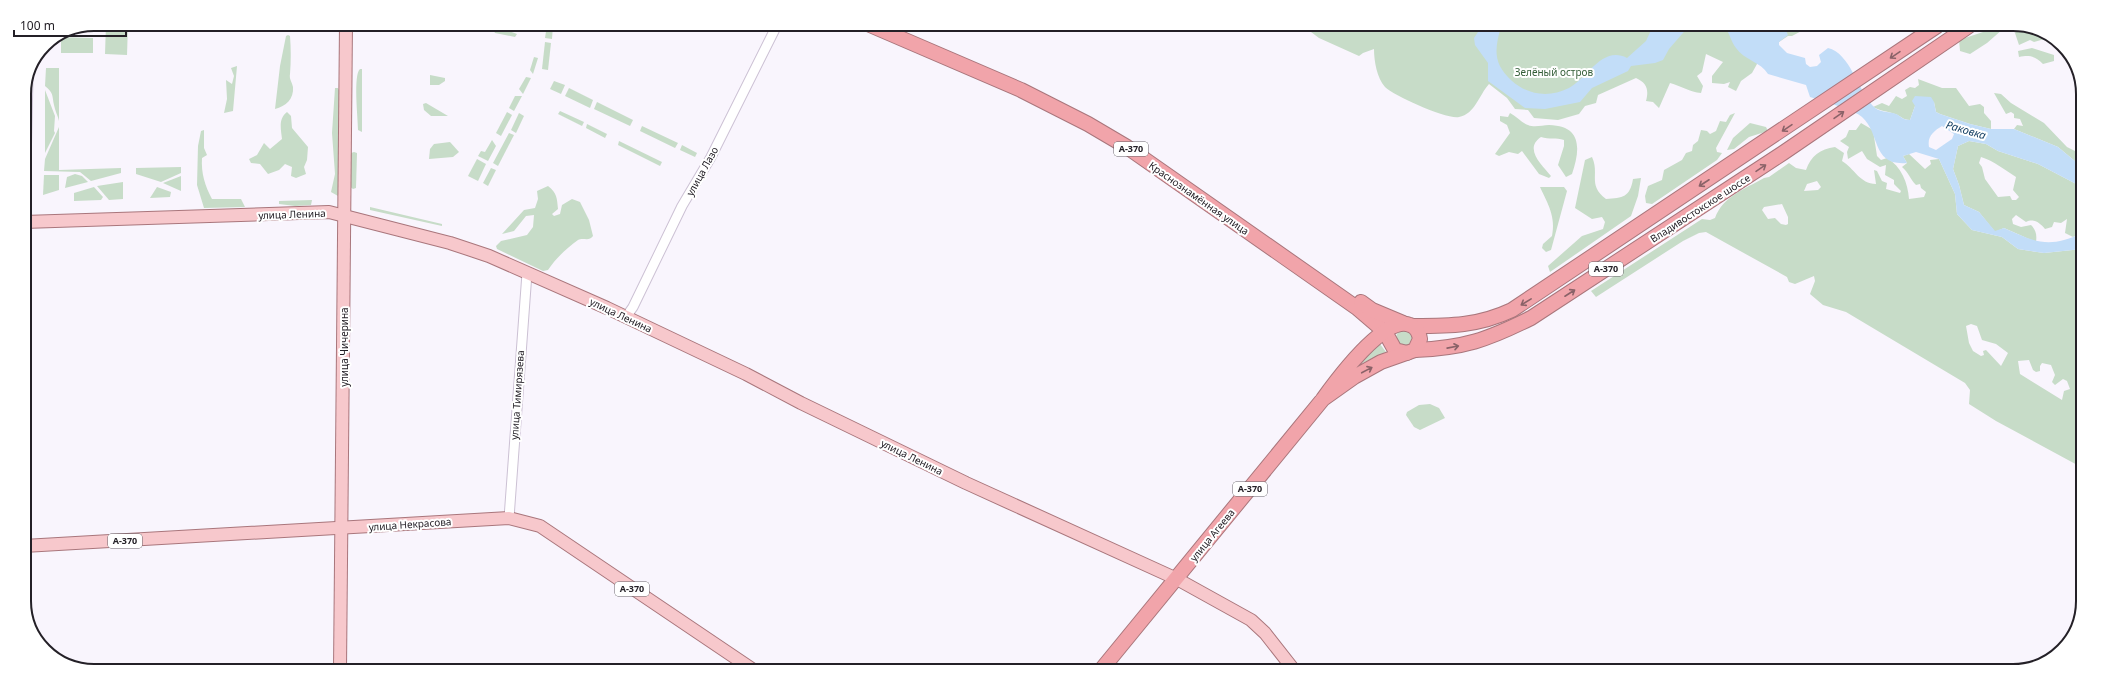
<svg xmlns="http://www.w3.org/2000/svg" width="2107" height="695" font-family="'Noto Sans',sans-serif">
  <rect width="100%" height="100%" fill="#f9f5fd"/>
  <g fill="#c7dcc8" fill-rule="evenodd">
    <path d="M106 24H128L127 55 105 54Z"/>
    <path d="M496 25 509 26V31L517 34 515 37 495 33 492 27Z"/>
    <path d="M547 25H553L552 39 545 38Z"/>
    <path d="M1303 26H1811L1792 36H1788L1779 42V45L1757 64 1752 73 1741 81 1736 91 1728 87 1730 82 1724 84 1712 83V76L1723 62 1706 54 1702 72 1697 76 1703 86 1701 93C1690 92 1681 86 1670 83L1659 108 1653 102 1646 101C1649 90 1647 83 1636 78L1598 95 1596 103 1585 106 1579 114 1558 120 1534 118 1528 110 1515 109 1507 98 1489 84C1479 95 1475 114 1459 117 1448 120 1394 96 1385 87 1377 78 1374 61 1374 49L1363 53 1359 56 1319 38Z"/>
    <path d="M1987 26 2003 29 1987 43 1970 54 1960 51 1959 40 1983 32Z"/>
    <path d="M2020 26H2031L2048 38 2034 42 2030 40 2019 45 2015 33Z"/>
    <path d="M288 35 290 36C291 49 291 61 290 74 289 79 292 82 293 87 294 99 286 106 275 109L280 66 286 36Z"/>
    <path d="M61 37 93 38V53H61Z"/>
    <path d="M545 42 551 43 548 70 542 69Z"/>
    <path d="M2032 48 2054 55V61L2043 64C2035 56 2030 55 2019 57L2018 51Z"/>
    <path d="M534 57 538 58 533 74 530 70Z"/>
    <path d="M237 66 233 111 224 113 227 99 226 80 232 84 234 76 231 68Z"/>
    <path d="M46 68H59V121C58 116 55 111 54 105 52 96 54 93 45 86Z"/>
    <path d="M360 69H362V132L358 130C358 118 353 75 360 69Z"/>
    <path d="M430 75 445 78V81L439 85H430Z"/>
    <path d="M526 77 531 78 523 94 519 89Z"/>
    <path d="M1918 79 1942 88H1956L1969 106 1980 104 1984 107V113L1991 121V129L1970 124 1940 114 1936 112 1934 102 1915 106 1910 120C1903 120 1901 116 1895 114 1887 111 1880 111 1873 107L1882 103 1889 106 1896 96 1902 99 1907 96 1905 90 1910 87 1915 88 1919 85Z"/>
    <path d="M554 81 565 85 561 94 550 89Z"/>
    <path d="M335 88H338L340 92V194L338 196 331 192 335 174 332 133Z"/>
    <path d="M569 88 593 100 590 108 565 96Z"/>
    <path d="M45 90 55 116 54 131 55 133 45 153Z"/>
    <path d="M1994 93 2001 94 2011 103 2044 123 2067 147 2083 155 2082 167 2058 147 2014 129 2017 125 2023 126 2020 119 2014 118V114L2011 112 2006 114Z"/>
    <path d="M515 96H522L514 111 509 108Z"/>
    <path d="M597 102 633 120 630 126 594 109Z"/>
    <path d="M426 103 448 116H431L424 110 423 104Z"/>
    <path d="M560 111 584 122 582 126 558 114Z"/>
    <path d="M287 112 291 116 292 128 308 147 307 160 304 167 306 174 296 178 291 176 292 167 285 164 279 170 268 174 260 164 251 163 249 159 257 155 264 143 270 149 282 139C281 129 278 119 287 112Z"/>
    <path d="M507 112 512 115 501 136 496 133Z"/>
    <path d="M519 113 524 116 516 133 511 130Z"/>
    <path d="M1510 113C1516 116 1522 123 1528 125 1535 128 1542 125 1549 125 1583 126 1580 150 1572 174L1566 177 1558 165 1564 146V140C1556 137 1549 140 1541 137 1523 149 1543 166 1551 176L1549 178 1539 174 1522 151 1518 154 1509 152 1499 156 1495 154 1510 133 1507 125 1500 121V116L1508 117Z"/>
    <path d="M1735 113 1716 148 1717 152 1722 153 1717 160 1652 204 1646 203 1645 196 1648 186 1662 180 1664 170 1682 160 1686 153 1692 151 1693 145 1698 141 1701 130 1707 131 1710 134 1716 131 1720 121 1726 122 1730 115Z"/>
    <path d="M1750 123 1766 127 1768 131 1749 137 1734 149 1727 150 1733 138Z"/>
    <path d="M1861 123 1873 130 1877 156 1881 160 1887 158C1901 166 1908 183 1909 199L1924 197 1926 192 1921 188 1920 184 1916 185C1910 179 1909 173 1902 167L1907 163 1903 156 1909 154 1925 169 1931 164 1930 160 1939 159 1955 194 1957 214 1972 230 2002 237 2018 249 2044 253 2082 249V397L2075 402 2078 407 2081 406V467L1996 421 1969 404 1970 390 1965 383 1846 312 1823 305 1810 294 1815 281 1814 276 1795 284 1789 282 1787 277 1706 232 1699 233 1683 241 1596 297 1591 291 1702 219 1710 220 1715 218C1723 196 1745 189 1764 178L1769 177 1789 163 1796 168 1806 170C1811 156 1820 149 1835 147L1844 153 1842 161C1854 168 1860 184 1876 184L1874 170 1877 171 1882 181 1887 183 1886 189 1900 193 1901 191 1894 184V180L1885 175 1886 165 1880 167 1867 159 1862 151 1848 159 1847 152 1849 147 1840 141 1846 137 1849 130H1856ZM1817 181 1821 187 1818 190 1804 191 1807 184ZM1782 204 1788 217V224L1786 225 1781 224 1775 218 1768 219 1762 210 1764 207ZM1971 324 1977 326 1982 340 1996 344 2008 353 2001 366 1986 350 1983 351 1984 355 1981 356 1973 351 1969 343 1966 326ZM2029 360 2033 370 2036 372 2040 371V366L2042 363 2051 365 2055 375 2052 382 2055 385 2063 379 2067 381 2070 389 2064 391 2062 400 2020 374 2018 361Z"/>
    <path d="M587 124 607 134 605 138 586 128Z"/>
    <path d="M642 126 678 143 675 148 640 131Z"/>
    <path d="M59 127V170L121 168V173L91 181 80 172 44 171 45 159Z"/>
    <path d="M204 130V148L207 155 202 158C201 173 205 186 212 199H241L245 207 204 208 197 185 198 146 201 131Z"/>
    <path d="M509 133 514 135 498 166 493 163Z"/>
    <path d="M492 140 496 146 488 161 478 156 481 151 485 152Z"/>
    <path d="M619 141 662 162 660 166 618 145Z"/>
    <path d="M1969 141 1986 144 1998 151 2038 164 2082 187V233L2073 237 2065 233 2067 219 2061 223 2054 222 2052 227 2045 229C2040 223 2034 218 2026 222L2016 215 2012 219 2013 224 2021 227 2031 225C2036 230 2037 235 2036 242L2004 228 1995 232 1979 212 1964 205 1959 185 1953 169 1958 146ZM1981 157C1994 161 2005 170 2016 177L2013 190 2019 197 2016 200H2012L2010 196 1998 197 1985 179 1982 167 1979 163Z"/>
    <path d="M450 142 459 152 453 157 429 159 430 149 434 144Z"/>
    <path d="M682 145 697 153 695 157 680 150Z"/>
    <path d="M354 152 357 153 356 188 353 189 349 186 351 153Z"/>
    <path d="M1592 157C1600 174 1587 185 1606 199 1623 198 1630 197 1633 179L1641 178 1638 196 1631 216 1550 272 1548 266 1582 236 1603 229 1605 222 1602 217 1592 219 1575 208 1585 160Z"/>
    <path d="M477 159 486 164 478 181 468 176Z"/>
    <path d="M181 167V173L161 182 136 174V168Z"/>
    <path d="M491 168 496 170 488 186 483 183Z"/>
    <path d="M75 174 82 176 88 182 65 188 67 177Z"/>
    <path d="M44 175H59V190L43 195Z"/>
    <path d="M181 176V191L163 183Z"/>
    <path d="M123 182V199L109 200 97 186Z"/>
    <path d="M548 186C557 193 557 198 558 209L552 214 554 216 560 214 562 205 572 199 580 202 589 220 593 236C589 242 583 237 578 240 566 249 556 258 548 270L543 271 497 249 496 246 501 241 527 235 533 227 534 215 526 216 514 231 502 234 524 210 535 208 538 199 537 191Z"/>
    <path d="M94 187 103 197 101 200 74 201V193Z"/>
    <path d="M157 187 171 192 170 197 150 198Z"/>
    <path d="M1540 187H1564L1567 191 1551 250 1546 252 1542 248 1543 244 1552 236C1556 217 1548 204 1540 187Z"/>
    <path d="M312 200 311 205 295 206 279 204V201Z"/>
    <path d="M370 207 442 224V226L370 210Z"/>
    <circle cx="1404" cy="338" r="8"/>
    <path d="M1380 344 1386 352 1354 367Z"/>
    <path d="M1430 404 1439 408 1445 418 1420 430 1414 427 1406 415 1407 412 1419 405Z"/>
  </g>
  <g fill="#c2ddf8" fill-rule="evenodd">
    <path d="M1482 26H1501C1495 49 1492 63 1512 81 1528 95 1549 98 1569 88 1587 79 1602 45 1627 58L1646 41 1653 26H1689L1669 49 1663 60 1655 63 1631 66 1628 71 1592 88 1580 102 1545 109 1525 108 1488 81V63L1475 45 1474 38Z"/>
    <path d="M1724 26H1784L1788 35 1779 42V45L1787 53 1805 58 1806 64 1810 67 1817 66 1821 62 1819 55 1828 48C1850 53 1858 90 1873 106 1879 113 1888 111 1896 114 1902 117 1903 120 1910 120L1915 106 1912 101 1915 96 1931 97 1934 102 1936 112 1940 114 1970 124 1991 129H2014L2058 147 2082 167V187L2038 164 1998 151 1986 144 1969 141 1958 146 1953 169 1959 185 1964 205 1979 212 1995 231 2004 228C2035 242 2049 249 2082 233V249L2044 253 2018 249 2002 237 1972 230 1957 214 1955 194 1939 159 1916 152 1903 156 1907 163C1871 166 1881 134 1862 117 1855 110 1822 101 1810 97L1806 85 1768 74C1761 62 1744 60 1736 48 1731 42 1730 33 1724 26ZM1942 126 1954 134 1952 139 1936 150 1929 147C1927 136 1934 131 1942 126Z"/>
  </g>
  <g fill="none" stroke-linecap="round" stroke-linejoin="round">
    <defs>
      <g id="minor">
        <path d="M24 258 28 77"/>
        <path d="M626 317 633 307 682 206 711 157 777 25"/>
        <path d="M509 518 527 273"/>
      </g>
      <g id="major">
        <path d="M24 222 329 212 450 243 489 256 607 308 746 374 801 403 966 483 1177 579 1251 620 1265 633 1294 670"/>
        <path d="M24 546 509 518 540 526 752 669"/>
        <path d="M340 669 346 24"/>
      </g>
      <g id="highway">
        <path d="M870 25 1021 90 1088 124 1127 147 1357 308 1385 332 1395 350 1407 353"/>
        <path d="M1361 302 1372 310 1403 323"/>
        <path d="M1414 326C1450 326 1478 326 1512 310L1937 26"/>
        <path d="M1415 350C1464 348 1487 340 1531 318L1783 153 1969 26"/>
        <path d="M1101 670 1323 399C1336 381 1385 314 1410 325 1417 327 1419 333 1420 339L1415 350 1381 362 1354 377 1323 399"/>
      </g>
    </defs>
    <use href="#minor" stroke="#ccc1d4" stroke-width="11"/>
    <use href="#major" stroke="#a9767c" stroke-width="14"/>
    <use href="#highway" stroke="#a9767c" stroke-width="16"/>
    <use href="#minor" stroke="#fff" stroke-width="9"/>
    <use href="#major" stroke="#f7c8cc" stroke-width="12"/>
    <use href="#highway" stroke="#f1a4aa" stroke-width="14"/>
  </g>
  <defs><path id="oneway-shaft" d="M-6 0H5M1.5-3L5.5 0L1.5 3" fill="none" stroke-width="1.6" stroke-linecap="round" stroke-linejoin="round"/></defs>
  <g stroke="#8a6268">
    <use href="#oneway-shaft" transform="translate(1895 55) rotate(146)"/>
    <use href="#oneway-shaft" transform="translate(1839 115) rotate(-35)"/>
    <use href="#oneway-shaft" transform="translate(1787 128) rotate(146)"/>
    <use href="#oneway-shaft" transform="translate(1761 168) rotate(-34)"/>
    <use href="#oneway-shaft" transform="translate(1704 183) rotate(147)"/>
    <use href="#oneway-shaft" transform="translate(1570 293) rotate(-33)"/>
    <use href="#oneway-shaft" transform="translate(1526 302) rotate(149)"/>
    <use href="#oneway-shaft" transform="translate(1453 347) rotate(-11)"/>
    <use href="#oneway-shaft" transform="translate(1367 370) rotate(-28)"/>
  </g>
  <g text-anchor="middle" stroke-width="4" stroke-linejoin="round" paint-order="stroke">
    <g fill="#fff" stroke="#666368" stroke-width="1">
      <rect x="1114" y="142" width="34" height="14" rx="3"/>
      <rect x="1589" y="262" width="34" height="14" rx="3"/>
      <rect x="1233" y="482" width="34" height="14" rx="3"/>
      <rect x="108" y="534" width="34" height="14" rx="3"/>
      <rect x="615" y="582" width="34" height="14" rx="3"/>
    </g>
    <g font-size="9" font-weight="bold" fill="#242027">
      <text x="1131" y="152">А-370</text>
      <text x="1606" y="272">А-370</text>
      <text x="1250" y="492">А-370</text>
      <text x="125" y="544">А-370</text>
      <text x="632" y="592">А-370</text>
    </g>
    <g font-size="10" fill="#345e38" stroke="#fff">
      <text x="1554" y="76">Зелёный остров</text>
    </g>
    <g font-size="10" fill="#242027" stroke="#fff">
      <text transform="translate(702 171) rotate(-61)" y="4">улица Лазо</text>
      <text transform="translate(1199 198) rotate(35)" y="4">Краснознамённая улица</text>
      <text transform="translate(1700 208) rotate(-33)" y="4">Владивостокское шоссе</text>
      <text transform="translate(292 214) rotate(-2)" y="4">улица Ленина</text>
      <text transform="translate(621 315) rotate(25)" y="4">улица Ленина</text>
      <text transform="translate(344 347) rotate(-90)" y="4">улица Чичерина</text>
      <text transform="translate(517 395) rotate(-86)" y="4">улица Тимирязева</text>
      <text transform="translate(912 457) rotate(26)" y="4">улица Ленина</text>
      <text transform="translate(410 524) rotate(-4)" y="4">улица Некрасова</text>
      <text transform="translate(1212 535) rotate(-51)" y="4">улица Агеева</text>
    </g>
    <g font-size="11" font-style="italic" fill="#164164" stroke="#fff">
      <text transform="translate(1966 130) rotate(16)" y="4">Раковка</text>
    </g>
  </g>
  <path d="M0 0H2107V695H0ZM94 31H2013A63 63 0 0 1 2076 94V601A63 63 0 0 1 2013 664H94A63 63 0 0 1 31 601V94A63 63 0 0 1 94 31Z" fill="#fff" fill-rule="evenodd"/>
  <path fill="none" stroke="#242027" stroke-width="2" d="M94 31H2013A63 63 0 0 1 2076 94V601A63 63 0 0 1 2013 664H94A63 63 0 0 1 31 601V94A63 63 0 0 1 94 31Z"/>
  <path d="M14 30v6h112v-6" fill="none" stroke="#242027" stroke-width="2"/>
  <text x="20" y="30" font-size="12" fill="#242027" stroke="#ffffff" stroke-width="3" paint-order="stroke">100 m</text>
</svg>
